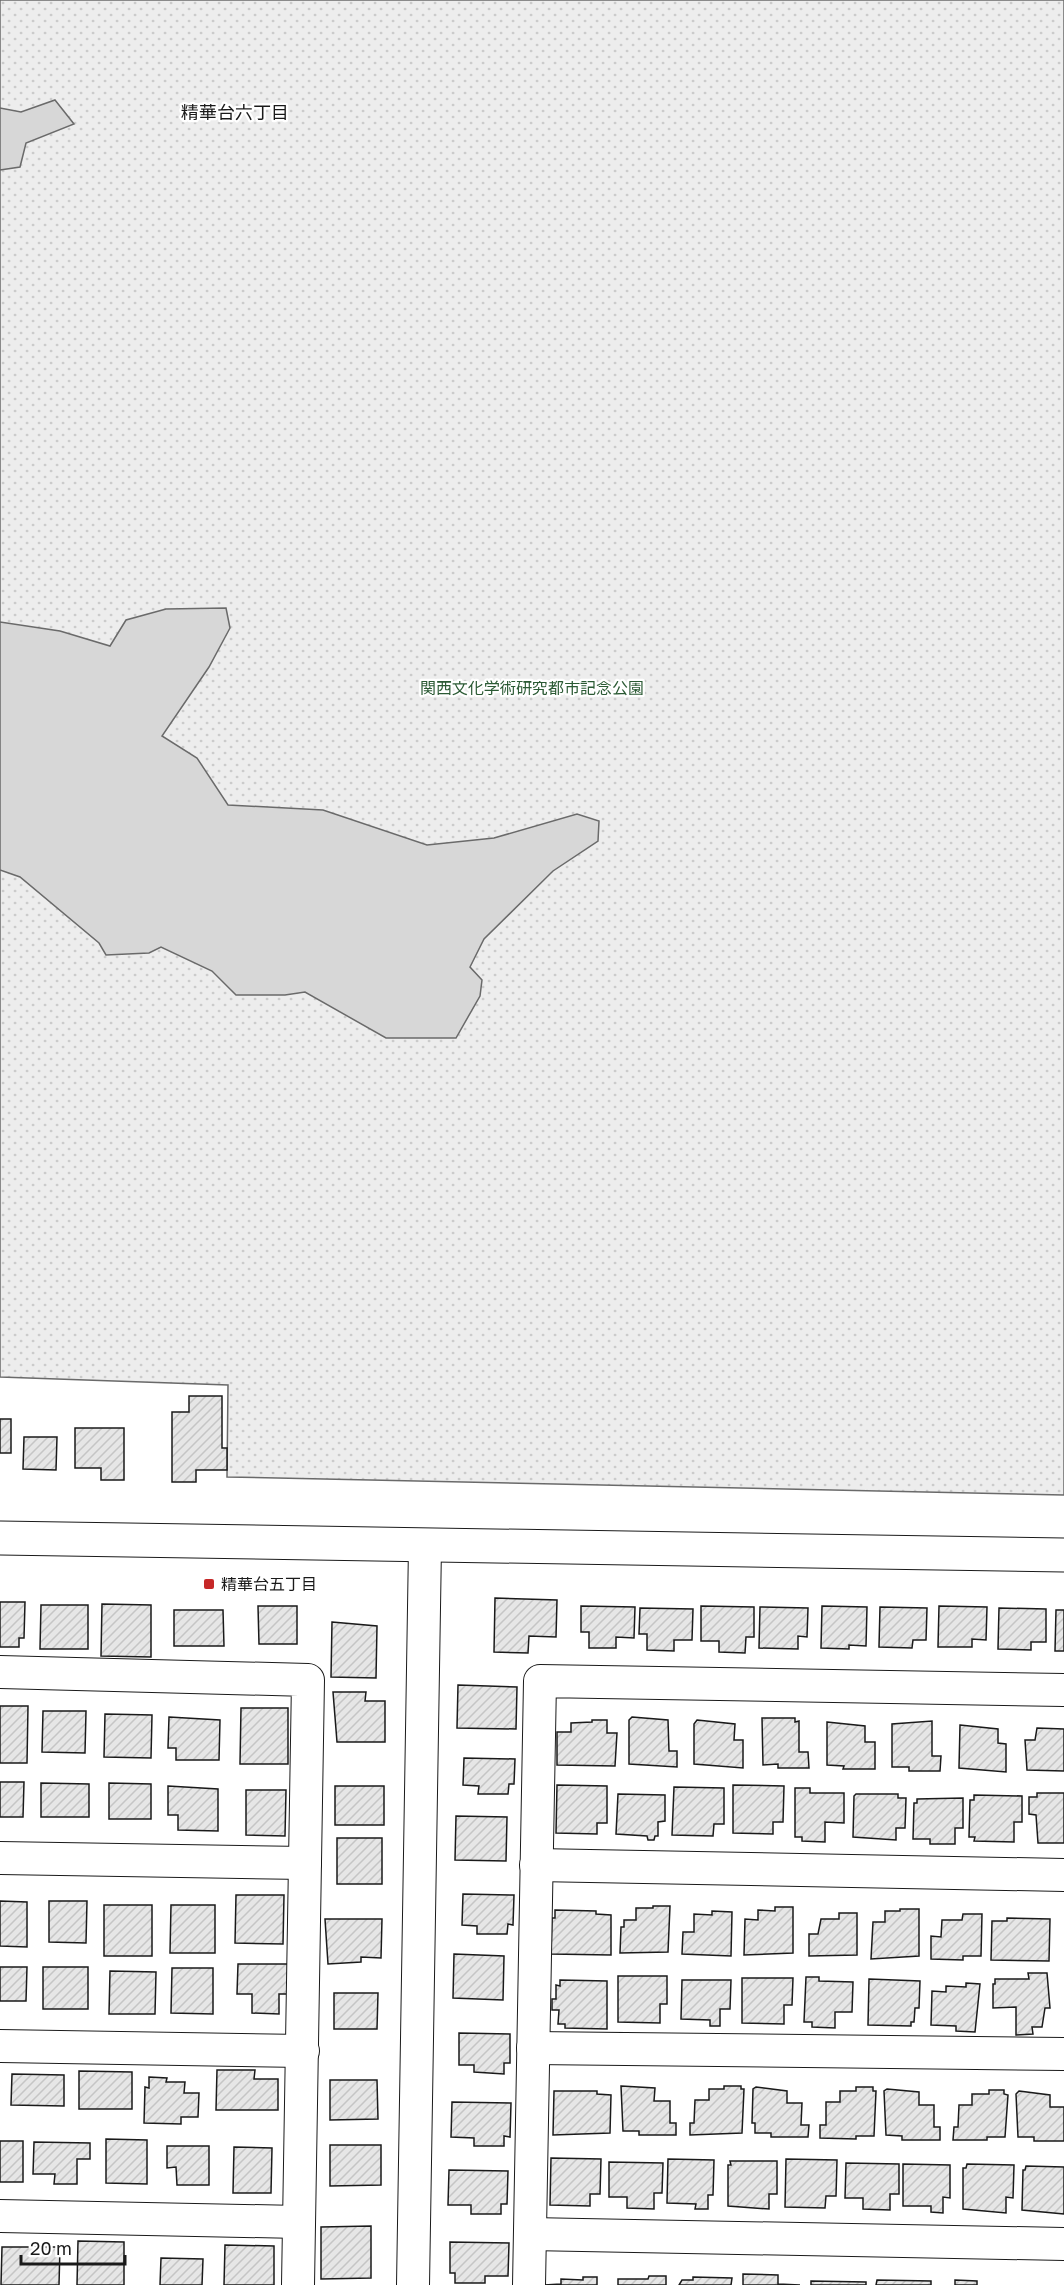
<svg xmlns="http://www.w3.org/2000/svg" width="1064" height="2285" font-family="'Golos Text','Noto Sans JP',sans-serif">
  <defs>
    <pattern id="park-dots" width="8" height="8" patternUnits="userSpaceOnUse" patternTransform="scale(1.5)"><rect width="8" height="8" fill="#ededed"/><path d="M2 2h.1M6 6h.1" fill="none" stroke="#cbcbcb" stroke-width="1.8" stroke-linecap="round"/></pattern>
    <pattern id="building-hatch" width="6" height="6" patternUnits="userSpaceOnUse" patternTransform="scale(1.5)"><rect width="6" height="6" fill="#e6e6e6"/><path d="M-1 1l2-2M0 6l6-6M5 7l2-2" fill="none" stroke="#c5c5c5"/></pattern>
  </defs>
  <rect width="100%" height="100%" fill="#fff"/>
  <path fill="url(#park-dots)" stroke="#6a6a6a" stroke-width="1.5" d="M0 0H1064V1495L227 1477 228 1385 0 1377Z"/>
  <g fill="#d7d7d7" stroke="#6a6a6a" stroke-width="1.5">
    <path d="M55 100 74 124 26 143 20 167 0 170V108L21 112Z"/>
    <path d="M226 608 230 628 209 667 162 736 197 758 228 805 323 810 427 845 494 838 577 814 599 821 598 841 553 871 484 939 470 967 482 980 480 996 456 1038H386L305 992 285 995H236L212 971 161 947 149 953 106 955 99 943 20 877 0 870V622L60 631 110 646 126 620 166 609Z"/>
  </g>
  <g fill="url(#building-hatch)" stroke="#1a1a1a" stroke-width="1.5">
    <path d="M189 1396H222V1448H227V1470H196V1482H172V1412H189Z"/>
    <rect x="0" y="1419" width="11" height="34"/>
    <path d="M75 1428H124V1480H101V1468H75Z"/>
    <path d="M24 1437H57L56 1470 23 1469Z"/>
    <path d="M495 1598 557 1600 556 1637 529 1636 528 1653 494 1652Z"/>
    <path d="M0 1602H25L24 1638H19V1647H0Z"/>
    <path d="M102 1604 151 1605V1657L101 1656Z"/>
    <path d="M41 1605H88V1649H40Z"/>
    <path d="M258 1606H297V1644H259Z"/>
    <path d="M581 1606 635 1607 634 1638 616 1637V1648H589V1632H581Z"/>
    <path d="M701 1606 754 1607V1637H746L745 1653 719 1652V1641H701Z"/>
    <path d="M822 1606 867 1607 866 1646 849 1645V1649L821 1648Z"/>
    <path d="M939 1606 987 1607 986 1640 972 1639V1647H938Z"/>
    <path d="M760 1607 808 1608 807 1637 798 1636V1649L759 1648Z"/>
    <path d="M880 1607 927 1608 926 1640H913L912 1648 879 1647Z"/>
    <path d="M640 1608 693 1609 692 1640H674V1651L647 1650V1634H639Z"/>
    <path d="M999 1608 1046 1609V1642H1031V1650L998 1649Z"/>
    <path d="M174 1610H223L224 1646H174Z"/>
    <path d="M1056 1610H1064V1651H1055Z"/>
    <path d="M332 1622 377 1626 376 1678 331 1677Z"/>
    <path d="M458 1685 517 1687 516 1729 457 1728Z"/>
    <path d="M333 1692H366L365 1701H385V1742H337Z"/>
    <path d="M0 1706H28L27 1763H0Z"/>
    <path d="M241 1708H288V1764H240Z"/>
    <path d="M43 1711H86L85 1753 42 1752Z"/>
    <path d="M105 1714 152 1715 151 1758 104 1757Z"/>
    <path d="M169 1717 220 1720 219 1760H176V1748H168Z"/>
    <path d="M632 1717 668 1720 669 1751H677V1767L629 1764V1720Z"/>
    <path d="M762 1718H795V1722L799 1721V1752H808L809 1768H778V1764L763 1765Z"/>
    <path d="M592 1720H607V1733H617L615 1766 557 1765V1732H571V1723L592 1722Z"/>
    <path d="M697 1720 735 1724 734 1740H743V1768L694 1764V1724Z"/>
    <path d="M932 1721V1756H941L940 1771H909V1767H892V1724Z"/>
    <path d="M827 1722 865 1726V1742H875V1769H843L844 1766 827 1765Z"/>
    <path d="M960 1725 998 1729V1743L1006 1744V1772L959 1768Z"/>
    <path d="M1037 1728 1064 1729V1771L1027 1770 1025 1740H1035Z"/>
    <path d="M464 1758 515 1759 514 1784H509L508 1794H478L479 1786 463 1785Z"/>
    <path d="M0 1782H24L23 1817H0Z"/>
    <path d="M41 1783 89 1784V1817H41Z"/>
    <path d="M109 1783 151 1784V1819H109Z"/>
    <path d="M557 1785 607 1786V1823H597V1834L556 1833Z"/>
    <path d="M733 1785 784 1786 783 1822H773V1834L733 1833Z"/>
    <path d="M168 1786 218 1789V1831L178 1830V1815H168Z"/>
    <rect x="335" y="1786" width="49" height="39"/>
    <path d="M674 1787 724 1788V1824H714L713 1836 672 1835Z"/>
    <path d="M795 1788H810V1793H844V1823L825 1822V1842L802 1841V1837H795Z"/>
    <path d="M246 1790H286L285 1836 246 1835Z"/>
    <path d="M1037 1793H1064V1843H1038L1036 1815 1029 1814V1797H1037Z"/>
    <path d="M618 1794 665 1795V1821L658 1822V1836H655L654 1840H648L647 1836 616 1834Z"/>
    <path d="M856 1794H898V1798H906L905 1828H896V1840L853 1837 854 1796Z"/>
    <path d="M974 1795 1022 1796V1822H1014V1842L974 1841 975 1837H969L970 1800H974Z"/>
    <path d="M963 1798V1828H955V1844H930V1839H913L914 1803H917V1799Z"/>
    <path d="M456 1816 507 1817 506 1861 455 1860Z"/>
    <rect x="337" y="1838" width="45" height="46"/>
    <path d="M463 1894 514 1895 513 1925 508 1924 507 1934H477V1926L462 1925Z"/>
    <path d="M236 1895H284L283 1944 235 1943Z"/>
    <path d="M0 1901 27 1902V1947L0 1946Z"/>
    <path d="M49 1901H87L86 1943 49 1942Z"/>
    <rect x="104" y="1905" width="48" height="51"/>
    <path d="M171 1905H215V1953H170Z"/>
    <path d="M653 1906H670L668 1952 620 1953 621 1927H624V1920H636V1908H653Z"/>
    <path d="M775 1907H793V1953L744 1955 745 1919 758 1920V1910L775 1911Z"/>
    <path d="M900 1909H919V1956L871 1959 873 1922H885V1911H900Z"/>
    <path d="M555 1910 596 1911V1914L611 1915V1955L551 1954 552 1918H555Z"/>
    <path d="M712 1911 732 1912 731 1956 682 1954 683 1932H694V1914L712 1915Z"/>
    <path d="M839 1913H857V1955L809 1956V1934H818L821 1919H839Z"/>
    <path d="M963 1914H982L981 1956H963V1960L931 1959V1936L941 1937 942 1920H962Z"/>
    <path d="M1007 1918 1050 1919 1049 1961 991 1960 992 1921H1007Z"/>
    <path d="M325 1919H382L381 1958 361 1957V1962L328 1964Z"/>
    <path d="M454 1954 504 1956 503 2000 453 1998Z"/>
    <path d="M238 1964H288V1994H279V2014L252 2013V1994H237Z"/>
    <path d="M0 1967H27L26 2001H0Z"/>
    <rect x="43" y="1967" width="45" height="42"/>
    <path d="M172 1968H213V2014L171 2013Z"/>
    <path d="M110 1971 156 1972 155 2014H109Z"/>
    <path d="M1028 1973H1047L1050 2008H1045L1042 2027H1032L1033 2034 1016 2035V2007L993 2008V1984H995V1979H1029Z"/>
    <path d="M618 1976H667V2004H660V2023L618 2022Z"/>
    <path d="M806 1977H819V1981L853 1982 852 2012H835V2028L812 2027V2022H804Z"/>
    <path d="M742 1978H793L792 2005H784V2024L742 2023Z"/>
    <path d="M869 1979 920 1981 919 2008H915L914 2022H911V2026L868 2025Z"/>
    <path d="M560 1980 607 1981V2029L565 2028V2024H558L559 2010H552V1999H556V1985L560 1986Z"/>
    <path d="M682 1980H731L730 2009H720V2026H710V2020L681 2019Z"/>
    <path d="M966 1983 980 1984 975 2032 956 2031V2026L931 2025 932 1991 946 1992V1986L966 1987Z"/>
    <path d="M334 1993H378L377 2029H334Z"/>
    <path d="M459 2033 510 2034V2063H504V2074L474 2072V2065H459Z"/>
    <path d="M217 2070H255L254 2079H278V2110H216Z"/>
    <path d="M79 2071 132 2072V2109H79Z"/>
    <path d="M12 2074 64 2075V2106L11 2105Z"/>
    <path d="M149 2077 167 2078 166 2082H185L184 2093H199L198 2117H181V2124L144 2123 145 2087 149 2088Z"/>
    <path d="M330 2080H377L378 2119 330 2120Z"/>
    <path d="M621 2086 655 2088 654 2101H670V2123H676V2135H639V2131H623Z"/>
    <path d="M724 2086H741V2089H744L742 2133 690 2135V2123H694L695 2100H709V2089H724Z"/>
    <path d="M756 2087 787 2091V2103H802L801 2125H809L808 2137H771V2133H755V2123H752L753 2089Z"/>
    <path d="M856 2087H873V2091H876L874 2136H856V2139L820 2138V2125H826V2102H840V2091H856Z"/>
    <path d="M887 2089 919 2092V2105H934V2127H940V2140H902V2136L886 2135 884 2091Z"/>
    <path d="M989 2090H1004V2094L1008 2095 1005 2137H987V2140H953L954 2127H958L959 2105H972V2094H989Z"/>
    <path d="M554 2091H597V2094L611 2095 610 2133 553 2135Z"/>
    <path d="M1019 2091 1050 2095V2107H1064V2141H1034V2137H1018L1016 2094Z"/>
    <path d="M452 2102 511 2103 510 2137 504 2136V2146H474V2138L451 2137Z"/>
    <path d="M106 2139 147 2140V2184L106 2183Z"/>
    <rect x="0" y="2141" width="23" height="41"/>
    <path d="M34 2142 90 2143V2159H77V2184H54L55 2174H33Z"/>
    <path d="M330 2145H381V2185L330 2186Z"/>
    <path d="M167 2146H209V2185H177L176 2167 167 2168Z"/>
    <path d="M234 2147 272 2148 271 2193H233Z"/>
    <path d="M551 2158 601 2159 600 2194H590V2206L550 2205Z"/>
    <path d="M668 2159 714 2160 713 2195H708V2209H695L696 2204 667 2203Z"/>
    <path d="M786 2159 837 2160 836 2196H826L825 2208 785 2207Z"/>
    <path d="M730 2161H777V2194H769V2209L728 2206V2165H731Z"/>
    <path d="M609 2162 663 2163 662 2193H654V2209L627 2208V2197H609Z"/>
    <path d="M846 2163 899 2164V2194H890V2210L863 2209V2198H845Z"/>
    <path d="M903 2164 950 2165V2198L943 2197V2213L931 2212V2206H903Z"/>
    <path d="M967 2164 1014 2165 1013 2198 1006 2197V2213L963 2209V2168H966Z"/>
    <path d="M1026 2166 1064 2167V2214L1022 2210 1023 2170H1025Z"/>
    <path d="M449 2170 508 2171 507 2204H501V2214H471V2205H448Z"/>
    <path d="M371 2226V2278L321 2279V2227Z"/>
    <path d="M78 2241 124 2242V2285H77Z"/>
    <path d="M450 2242 509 2243 508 2276H485V2283H455V2273H450Z"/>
    <path d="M225 2245 274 2246V2285H224Z"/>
    <path d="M2 2247H60L59 2285H1Z"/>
    <path d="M161 2258 203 2259 202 2285H160Z"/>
    <path d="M743 2274 778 2275V2284L800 2285H743Z"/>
    <path d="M649 2276H666V2285H618V2279H648Z"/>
    <path d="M583 2277H597V2285H544L561 2284V2279L583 2280Z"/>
    <path d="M693 2277 732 2278 731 2285H679L682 2280H693Z"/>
    <path d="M877 2280 931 2281V2285H876Z"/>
    <path d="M955 2280 977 2281V2285H955Z"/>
    <path d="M811 2281 866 2282V2285H811Z"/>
  </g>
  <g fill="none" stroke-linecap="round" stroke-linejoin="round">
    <defs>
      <g id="minor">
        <path d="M0 1672 308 1680 298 2285"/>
        <path d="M0 1858 305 1863"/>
        <path d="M536 1865 1064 1875"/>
        <path d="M0 2046 303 2051"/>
        <path d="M533 2048 1064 2054"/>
        <path d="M0 2216 299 2222"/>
        <path d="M530 2234 1064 2244"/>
        <path d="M413 2285 425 1546"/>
        <path d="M529 2285 540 1681 1064 1690"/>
      </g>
      <path id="tertiary" d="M0 1538 1064 1555"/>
    </defs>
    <use href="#minor" stroke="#1a1a1a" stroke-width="34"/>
    <use href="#tertiary" stroke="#1a1a1a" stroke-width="35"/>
    <use href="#minor" stroke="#fff" stroke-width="32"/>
    <use href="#tertiary" stroke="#fff" stroke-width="33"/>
  </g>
  <rect fill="#c62828" stroke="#fff" stroke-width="2" x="203" y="1578" width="12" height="12" rx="3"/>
  <g text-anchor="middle" stroke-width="4.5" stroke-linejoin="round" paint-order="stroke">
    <g font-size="16" fill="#2b5a34" stroke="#fff">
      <text x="532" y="694">関西文化学術研究都市記念公園</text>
    </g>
    <g font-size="16" fill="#1a1a1a" stroke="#fff" text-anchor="start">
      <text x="221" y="1590">精華台五丁目</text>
    </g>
    <g font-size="18" fill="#1a1a1a" stroke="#fff">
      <text x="235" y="119">精華台六丁目</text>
    </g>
  </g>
  <path d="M21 2255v9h104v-9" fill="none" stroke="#1a1a1a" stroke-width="3"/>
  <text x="30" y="2255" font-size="18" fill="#1a1a1a" stroke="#ffffff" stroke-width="4.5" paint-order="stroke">20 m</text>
</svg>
